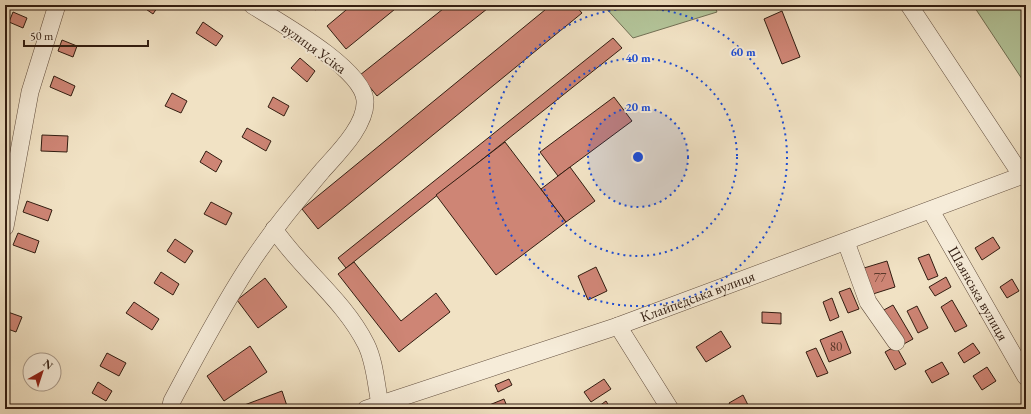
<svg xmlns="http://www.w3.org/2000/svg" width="1031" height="414" font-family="'EB Garamond',serif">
  <rect width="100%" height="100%" fill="#f1e2c4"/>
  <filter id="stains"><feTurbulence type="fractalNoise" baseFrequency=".005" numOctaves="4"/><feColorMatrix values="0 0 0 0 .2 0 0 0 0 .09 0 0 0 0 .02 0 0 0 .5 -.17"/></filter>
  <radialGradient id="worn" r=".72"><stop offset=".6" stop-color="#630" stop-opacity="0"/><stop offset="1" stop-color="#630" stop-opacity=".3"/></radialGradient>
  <g fill="#b3c499" stroke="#727055">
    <path d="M603 5H714L717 12 633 38Z"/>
    <path d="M973 5H1026V85Z"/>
  </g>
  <g fill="#ce8575" stroke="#321d11">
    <path d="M140 5H159L153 14Z"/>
    <path d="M308 5H319L316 10Z"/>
    <path d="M352 5H400L346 49 327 26Z"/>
    <path d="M448 5H492L377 96 360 75Z"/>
    <path d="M551 5H575L582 13 318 229 302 209Z"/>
    <path d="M782 11 800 57 782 64 764 19Z"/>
    <path d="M13 12 27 18 23 28 9 22Z"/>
    <path d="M203 22 223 36 216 46 196 33Z"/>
    <path d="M613 38 622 48 346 268 338 258Z"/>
    <path d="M62 40 77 46 73 57 58 51Z"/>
    <path d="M300 58 315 71 307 82 291 68Z"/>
    <path d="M54 76 75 86 71 96 50 87Z"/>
    <path d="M172 93 187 101 181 113 165 106Z"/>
    <path d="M273 97 289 106 284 116 268 107Z"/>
    <path d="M614 97 632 121 558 176 540 152Z"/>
    <path d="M247 128 271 141 266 151 242 137Z"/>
    <path d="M42 135 68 136 67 152 41 151Z"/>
    <path d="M505 142 566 222 496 275 436 195Z"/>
    <path d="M206 151 222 161 216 172 200 162Z"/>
    <path d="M570 167 595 201 566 222 541 189Z"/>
    <path d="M27 201 52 210 48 221 23 212Z"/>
    <path d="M211 202 232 213 226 225 204 214Z"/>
    <path d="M18 233 39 241 35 253 13 245Z"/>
    <path d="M993 237 1000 248 982 260 975 248Z"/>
    <path d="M175 239 193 251 185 263 167 251Z"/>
    <path d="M929 254 938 276 928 280 918 258Z"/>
    <path d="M887 261 895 287 873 294 864 268Z"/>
    <path d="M354 262 401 321 436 293 450 312 399 352 338 274Z"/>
    <path d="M596 267 607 291 588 300 578 276Z"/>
    <path d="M161 272 179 284 173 295 154 283Z"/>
    <path d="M946 277 951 287 935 296 929 287Z"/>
    <path d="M265 278 287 307 258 328 237 300Z"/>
    <path d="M1012 279 1019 291 1007 298 1000 287Z"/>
    <path d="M850 288 859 309 848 313 839 292Z"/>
    <path d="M832 298 839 317 830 321 823 302Z"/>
    <path d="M952 300 967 326 955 332 941 307Z"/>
    <path d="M134 302 159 319 152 330 126 313Z"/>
    <path d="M893 305 913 339 902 345 882 311Z"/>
    <path d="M917 306 928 328 918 333 907 311Z"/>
    <path d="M5 311 22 317 16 332 5 328Z"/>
    <path d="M762 312 781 313V324L762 323Z"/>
    <path d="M721 331 731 347 706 362 696 347Z"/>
    <path d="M842 331 851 353 829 362 820 340Z"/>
    <path d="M973 343 980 353 964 363 958 353Z"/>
    <path d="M250 346 267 372 224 401 207 376Z"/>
    <path d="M896 346 906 364 895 370 885 352Z"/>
    <path d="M816 348 828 373 817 377 806 352Z"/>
    <path d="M107 353 126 363 119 376 100 366Z"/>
    <path d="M5 361 9 363 5 374Z"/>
    <path d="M942 362 949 374 932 383 925 371Z"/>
    <path d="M987 367 996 381 982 390 973 376Z"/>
    <path d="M509 379 512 385 498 392 495 385Z"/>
    <path d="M604 379 611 389 591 402 584 392Z"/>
    <path d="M98 382 112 391 106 401 92 393Z"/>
    <path d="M282 391 287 406 278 409H240L239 407Z"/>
    <path d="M743 395 750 409H732L729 403Z"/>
    <path d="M504 399 508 409H482V408Z"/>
    <path d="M606 401 611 409H595Z"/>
  </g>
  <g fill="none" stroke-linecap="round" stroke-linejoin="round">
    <defs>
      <g id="minor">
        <path d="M909 5 1022 176"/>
        <path id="s1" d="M931 211 1026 377"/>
        <path d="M5 227 30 92 57 5"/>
        <path d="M274 229C302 270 344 300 366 344 375 362 376 385 380 404"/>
        <path d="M846 242 868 302 896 342"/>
        <path d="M618 326 670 409"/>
        <path d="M170 409 172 401C196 356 220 310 248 267 270 233 296 202 322 171 337 154 367 125 365 100 362 68 279 22 252 5"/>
        <path id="s2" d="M366 409 618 326 1026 174"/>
      </g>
    </defs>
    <use href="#minor" stroke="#624e3e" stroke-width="18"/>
    <use href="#minor" stroke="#f6ecd9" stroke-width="17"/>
  </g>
  <circle cx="638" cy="157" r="50" fill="#1d4ed8" fill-opacity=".12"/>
  <g fill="none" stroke="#1d4ed8" stroke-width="2" stroke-dasharray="2 4">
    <circle cx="638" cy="157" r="50"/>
    <circle cx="638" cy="157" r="99"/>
    <circle cx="638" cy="157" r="149"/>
  </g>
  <g text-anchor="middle" stroke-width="4" stroke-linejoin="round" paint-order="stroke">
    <g font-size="13" fill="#59372a">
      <text x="880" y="282">77</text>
      <text x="836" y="351">80</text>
    </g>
    <g font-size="15" fill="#321d11" stroke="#f6ecd9">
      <text transform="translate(314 48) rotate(36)" y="5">вулиця Усіка</text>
      <text dy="5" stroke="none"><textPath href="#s1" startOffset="95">Шаянська вулиця</textPath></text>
      <text dy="5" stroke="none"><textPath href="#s2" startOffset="350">Клайпедська вулиця</textPath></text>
    </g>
  </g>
  <circle cx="638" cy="157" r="6" fill="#1d4ed8" stroke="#f6ecd9" stroke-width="2"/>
  <g font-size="12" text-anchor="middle" font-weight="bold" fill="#1d4ed8" stroke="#f6ecd9" stroke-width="4" stroke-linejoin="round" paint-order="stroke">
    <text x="743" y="56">60 m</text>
    <text x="638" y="62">40 m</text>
    <text x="638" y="111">20 m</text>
  </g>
  <rect width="1031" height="414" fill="none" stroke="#f1e2c4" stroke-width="20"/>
  <rect x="6" y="6" width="1019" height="402" fill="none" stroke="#321d11" stroke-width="2"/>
  <rect x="10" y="10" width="1011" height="394" fill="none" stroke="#321d11"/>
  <g transform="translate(42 372) rotate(39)"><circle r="19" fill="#f6ecd9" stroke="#a89989"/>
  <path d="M0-3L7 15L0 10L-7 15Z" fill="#8f2418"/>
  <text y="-6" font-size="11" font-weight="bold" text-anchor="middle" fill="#321d11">N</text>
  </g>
  <path d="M24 40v6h124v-6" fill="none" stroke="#321d11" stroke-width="2"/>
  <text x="30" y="40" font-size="12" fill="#321d11" stroke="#f6ecd9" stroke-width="3" paint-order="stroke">50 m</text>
  <rect width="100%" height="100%" filter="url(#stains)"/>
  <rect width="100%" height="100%" fill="url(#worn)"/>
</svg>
